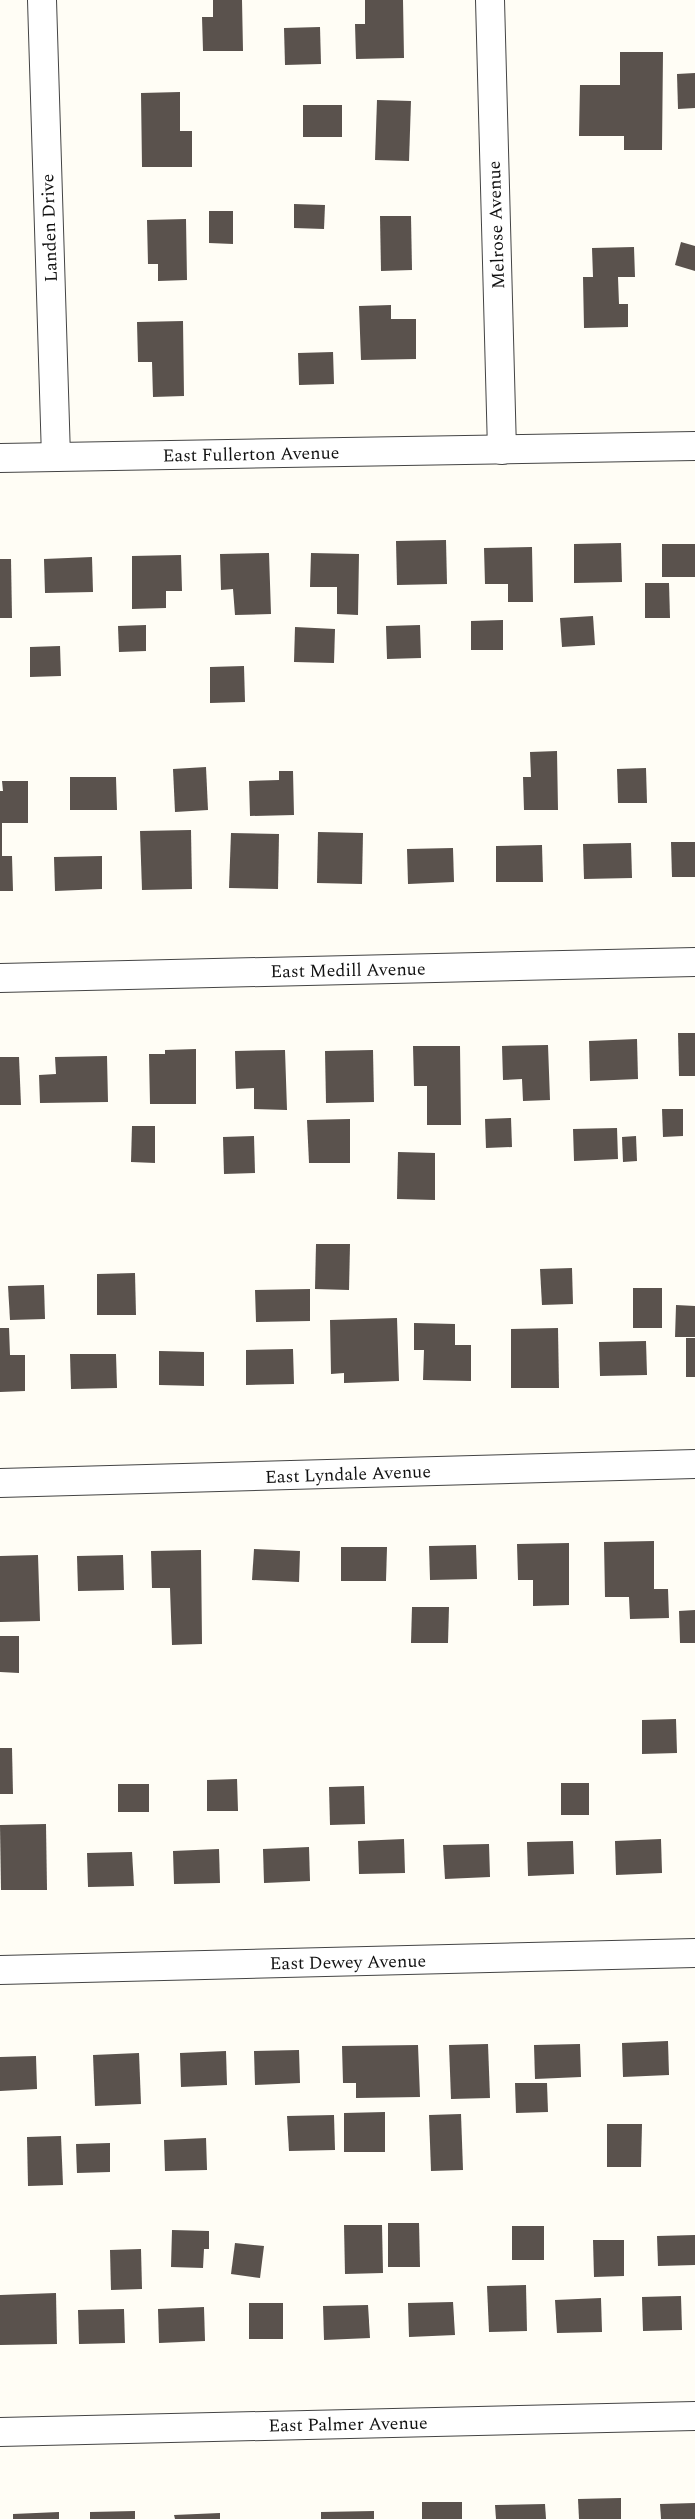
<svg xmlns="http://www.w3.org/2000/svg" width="695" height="2519" font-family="Spectral,serif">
  <rect width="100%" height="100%" fill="#fffdf5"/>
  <g fill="#5a524d">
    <path d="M213 0H242L243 51H203L202 17H213Z"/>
    <path d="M365 0H403L404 58 356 59 355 24H365Z"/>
    <path d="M320 27 321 64 285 65 284 28Z"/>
    <path d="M620 52H663L662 150H624V136H579L580 85H620Z"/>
    <path d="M695 73V108L678 109 677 74Z"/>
    <path d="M180 92V131H192V167H142L141 93Z"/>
    <path d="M377 100 411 101 409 161 375 160Z"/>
    <rect x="303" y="105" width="39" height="32"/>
    <path d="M294 204 325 205 324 229 294 228Z"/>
    <path d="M209 211H233V244L209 243Z"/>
    <path d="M380 216H411L412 270 381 271Z"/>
    <path d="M186 219 187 280 158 281V264H148L147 220Z"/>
    <path d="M681 242 695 246V271L675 265Z"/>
    <path d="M634 247 635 277H618L619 304H628V327L584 328 583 277H593L592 248Z"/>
    <path d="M391 305V319H416V359L361 360 359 306Z"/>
    <path d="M183 321 184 396 153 397 152 362H138L137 322Z"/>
    <path d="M333 352 334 384 299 385 298 353Z"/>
    <path d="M446 540 447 584 397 585 396 541Z"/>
    <path d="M621 543 622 582 574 583V544Z"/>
    <rect x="662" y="544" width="33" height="33"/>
    <path d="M532 547 533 602H508V584H485L484 548Z"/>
    <path d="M269 553 271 614 235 615 233 589 221 590 220 554Z"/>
    <path d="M311 553 359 554 358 615 337 614V587H310Z"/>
    <path d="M181 555 182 591H166V608L132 609V556Z"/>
    <path d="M92 557 93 592 45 593 44 559Z"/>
    <path d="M0 559H11L12 618H0Z"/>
    <path d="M645 583H669L670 618H645Z"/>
    <path d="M593 616 595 645 562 647 560 618Z"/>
    <path d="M503 620V650H471V621Z"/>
    <path d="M146 625V651L119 652 118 626Z"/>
    <path d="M420 625 421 658 387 659 386 626Z"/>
    <path d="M295 627 335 629 334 663 294 662Z"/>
    <path d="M60 646 61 676 30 677V647Z"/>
    <path d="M244 666 245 702 210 703V667Z"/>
    <path d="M557 751 558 810H524L523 777H531L530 752Z"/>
    <path d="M206 767 208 810 175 812 173 769Z"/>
    <path d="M646 768 647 803H618L617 769Z"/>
    <path d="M279 771H293L294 815 250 816 249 781 279 780Z"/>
    <path d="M70 777H116L117 810H70Z"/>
    <path d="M2 781H28V823H2V856H12L13 891H0V791H3Z"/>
    <path d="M191 830 192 889 142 890 140 831Z"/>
    <path d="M318 832 363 833 362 884 317 883Z"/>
    <path d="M231 833 279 834 278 889 229 888Z"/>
    <path d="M671 842H695V877H672Z"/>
    <path d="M631 843 632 878 584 879 583 844Z"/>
    <path d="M542 845 543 882H496V846Z"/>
    <path d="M453 848 454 882 408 884 407 849Z"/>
    <path d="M102 856V889L55 891 54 857Z"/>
    <path d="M678 1033H695V1076H679Z"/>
    <path d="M637 1039 638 1079 590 1081 589 1041Z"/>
    <path d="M548 1045 550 1100 523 1101 522 1079 503 1080 502 1046Z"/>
    <path d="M413 1046H460L461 1125H427V1086H414Z"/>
    <path d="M196 1049V1104H150L149 1054H165V1050Z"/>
    <path d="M285 1050 287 1110 254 1109V1088L236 1089 235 1051Z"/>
    <path d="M373 1050 374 1102 326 1103 325 1051Z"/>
    <path d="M107 1056 108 1102 40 1103 39 1075 56 1074 55 1057Z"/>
    <path d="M0 1057H19L21 1105H0Z"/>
    <path d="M662 1109H683V1136L663 1137Z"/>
    <path d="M511 1118 512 1147 486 1148 485 1119Z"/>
    <path d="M350 1119V1163H309L307 1120Z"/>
    <path d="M132 1126H155V1163L131 1162Z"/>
    <path d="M617 1128 618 1159 574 1161 573 1129Z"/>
    <path d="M254 1136 255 1173 224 1174 223 1137Z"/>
    <path d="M636 1136 637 1161 623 1162 622 1137Z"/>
    <path d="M398 1152 435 1153V1200L397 1199Z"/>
    <path d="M316 1244H350L349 1290 315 1289Z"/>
    <path d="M572 1268 573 1304 542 1305 540 1269Z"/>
    <path d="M135 1273 136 1315H97V1274Z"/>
    <path d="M44 1285 45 1319 10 1320 8 1286Z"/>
    <rect x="633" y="1288" width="29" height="40"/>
    <path d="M310 1289V1321L256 1322 255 1290Z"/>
    <path d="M676 1305 695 1306V1337H675Z"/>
    <path d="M397 1318 399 1381 344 1383V1373L331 1374 330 1320Z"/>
    <path d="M414 1323 455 1324V1345H471V1381L423 1380 424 1350H414Z"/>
    <path d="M0 1328H9L10 1355H25V1391L0 1392Z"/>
    <path d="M558 1328 559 1388H511V1329Z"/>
    <rect x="686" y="1338" width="9" height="39"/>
    <path d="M646 1341 647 1375 600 1376 599 1342Z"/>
    <path d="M293 1349 294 1384 246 1385V1350Z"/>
    <path d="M159 1351 204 1352V1386L159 1385Z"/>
    <path d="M70 1354H116L117 1388 71 1389Z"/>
    <path d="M654 1541V1589H668L669 1618 630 1619 629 1597H605L604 1542Z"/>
    <path d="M569 1543V1605L533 1606V1580H518L517 1544Z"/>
    <path d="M476 1545 477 1579 430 1580 429 1546Z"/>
    <path d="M341 1547H387L386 1581H341Z"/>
    <path d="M254 1549 300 1551 299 1582 252 1580Z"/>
    <path d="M201 1550 202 1644 172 1645 170 1588H152L151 1551Z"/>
    <path d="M38 1555 40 1621 0 1622V1556Z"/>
    <path d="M123 1555 124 1590 78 1591 77 1556Z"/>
    <path d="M412 1607H449L448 1643H411Z"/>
    <path d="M695 1610V1643H680L679 1611Z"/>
    <path d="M0 1636H19V1673L0 1672Z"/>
    <path d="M676 1719 677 1753 642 1754V1720Z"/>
    <path d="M0 1748H12L13 1794H0Z"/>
    <path d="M237 1779 238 1811H207V1780Z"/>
    <rect x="561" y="1783" width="28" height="32"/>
    <rect x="118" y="1784" width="31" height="28"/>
    <path d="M364 1786 365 1824 330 1825 329 1787Z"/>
    <path d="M46 1824 47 1890H1L0 1825Z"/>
    <path d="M404 1839 405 1873 359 1874 358 1841Z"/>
    <path d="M661 1839 662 1873 616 1875 615 1841Z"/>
    <path d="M573 1841 574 1874 528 1876 527 1842Z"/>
    <path d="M489 1844 490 1877 445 1879 443 1845Z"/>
    <path d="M309 1847 310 1881 264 1883 263 1849Z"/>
    <path d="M219 1849 220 1883 174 1884 173 1851Z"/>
    <path d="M132 1852 134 1886 88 1887 87 1853Z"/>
    <path d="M668 2041 669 2075 623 2077 622 2043Z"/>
    <path d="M488 2044 490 2098 451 2099 449 2045Z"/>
    <path d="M580 2044 581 2077 535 2079 534 2045Z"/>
    <path d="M418 2045 420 2097 356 2098V2083H343L342 2046Z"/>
    <path d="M299 2050 300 2083 255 2085 254 2051Z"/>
    <path d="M226 2051 227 2085 181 2087 180 2053Z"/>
    <path d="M139 2053 141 2104 95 2106 93 2055Z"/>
    <path d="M36 2056 37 2089 0 2091V2057Z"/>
    <path d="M515 2083H547L548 2112 516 2113Z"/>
    <path d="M385 2112V2152H344V2113Z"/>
    <path d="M461 2114 463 2170 431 2171 429 2115Z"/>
    <path d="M334 2115 335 2150 289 2151 287 2116Z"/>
    <path d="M607 2124H642L641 2167H607Z"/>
    <path d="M61 2136 63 2185 28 2186 27 2137Z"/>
    <path d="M206 2138 207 2170 165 2171 164 2140Z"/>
    <path d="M110 2143V2172L77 2173 76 2144Z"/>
    <path d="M388 2223H419L420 2267H388Z"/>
    <path d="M344 2225H382L383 2273 345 2274Z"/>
    <rect x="512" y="2226" width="32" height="34"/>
    <path d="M172 2230 209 2231V2249H204L203 2268 171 2267Z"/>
    <path d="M695 2235V2265L658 2266 657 2236Z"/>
    <path d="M593 2240H624V2276L594 2277Z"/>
    <path d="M235 2243 264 2246 260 2278 231 2274Z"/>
    <path d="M141 2249 142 2289 111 2290 110 2250Z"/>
    <path d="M526 2285 527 2331 489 2332 487 2286Z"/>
    <path d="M56 2293 57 2344 0 2345V2295Z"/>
    <path d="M681 2296 682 2330 643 2331 642 2297Z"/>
    <path d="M601 2298 602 2332 557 2333 555 2300Z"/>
    <path d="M453 2302 455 2335 409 2337 408 2303Z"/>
    <rect x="249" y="2303" width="34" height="36"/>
    <path d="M368 2305 370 2338 324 2340 323 2306Z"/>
    <path d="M204 2307 205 2341 159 2343 158 2309Z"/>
    <path d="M124 2309 125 2343 79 2344 78 2310Z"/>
    <path d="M621 2498V2519H579L578 2499Z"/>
    <rect x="422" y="2502" width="40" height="17"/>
    <path d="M695 2503V2519H661L660 2504Z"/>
    <path d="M545 2504 546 2519H496L495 2505Z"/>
    <path d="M135 2511V2519H90V2512Z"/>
    <path d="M374 2511V2519H321V2512Z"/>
    <path d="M59 2512V2519H13V2514Z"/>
    <path d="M220 2513V2519H175L174 2515Z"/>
  </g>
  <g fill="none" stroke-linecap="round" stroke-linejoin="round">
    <defs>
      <g id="minor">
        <path d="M42 0 56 457"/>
        <path d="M490 0 502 450"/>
        <path d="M0 458 695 446"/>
        <path d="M0 978 695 962"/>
        <path d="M0 1483 695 1464"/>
        <path d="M0 1970 695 1953"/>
        <path d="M0 2432 695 2416"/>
      </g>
    </defs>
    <use href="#minor" stroke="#444" stroke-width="30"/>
    <use href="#minor" stroke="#fff" stroke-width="28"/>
  </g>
  <g text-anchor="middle" stroke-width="5" stroke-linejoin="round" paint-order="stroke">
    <g font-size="18" fill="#111" stroke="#fff">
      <text transform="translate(496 225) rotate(-92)" y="6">Melrose Avenue</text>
      <text transform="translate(49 228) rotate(-92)" y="6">Landen Drive</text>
      <text transform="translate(251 454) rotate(-1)" y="6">East Fullerton Avenue</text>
      <text transform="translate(348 970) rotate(-1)" y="6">East Medill Avenue</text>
      <text transform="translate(348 1474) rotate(-2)" y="6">East Lyndale Avenue</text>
      <text transform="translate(348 1962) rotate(-1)" y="6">East Dewey Avenue</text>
      <text transform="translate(348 2424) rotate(-1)" y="6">East Palmer Avenue</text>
    </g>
  </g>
</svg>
